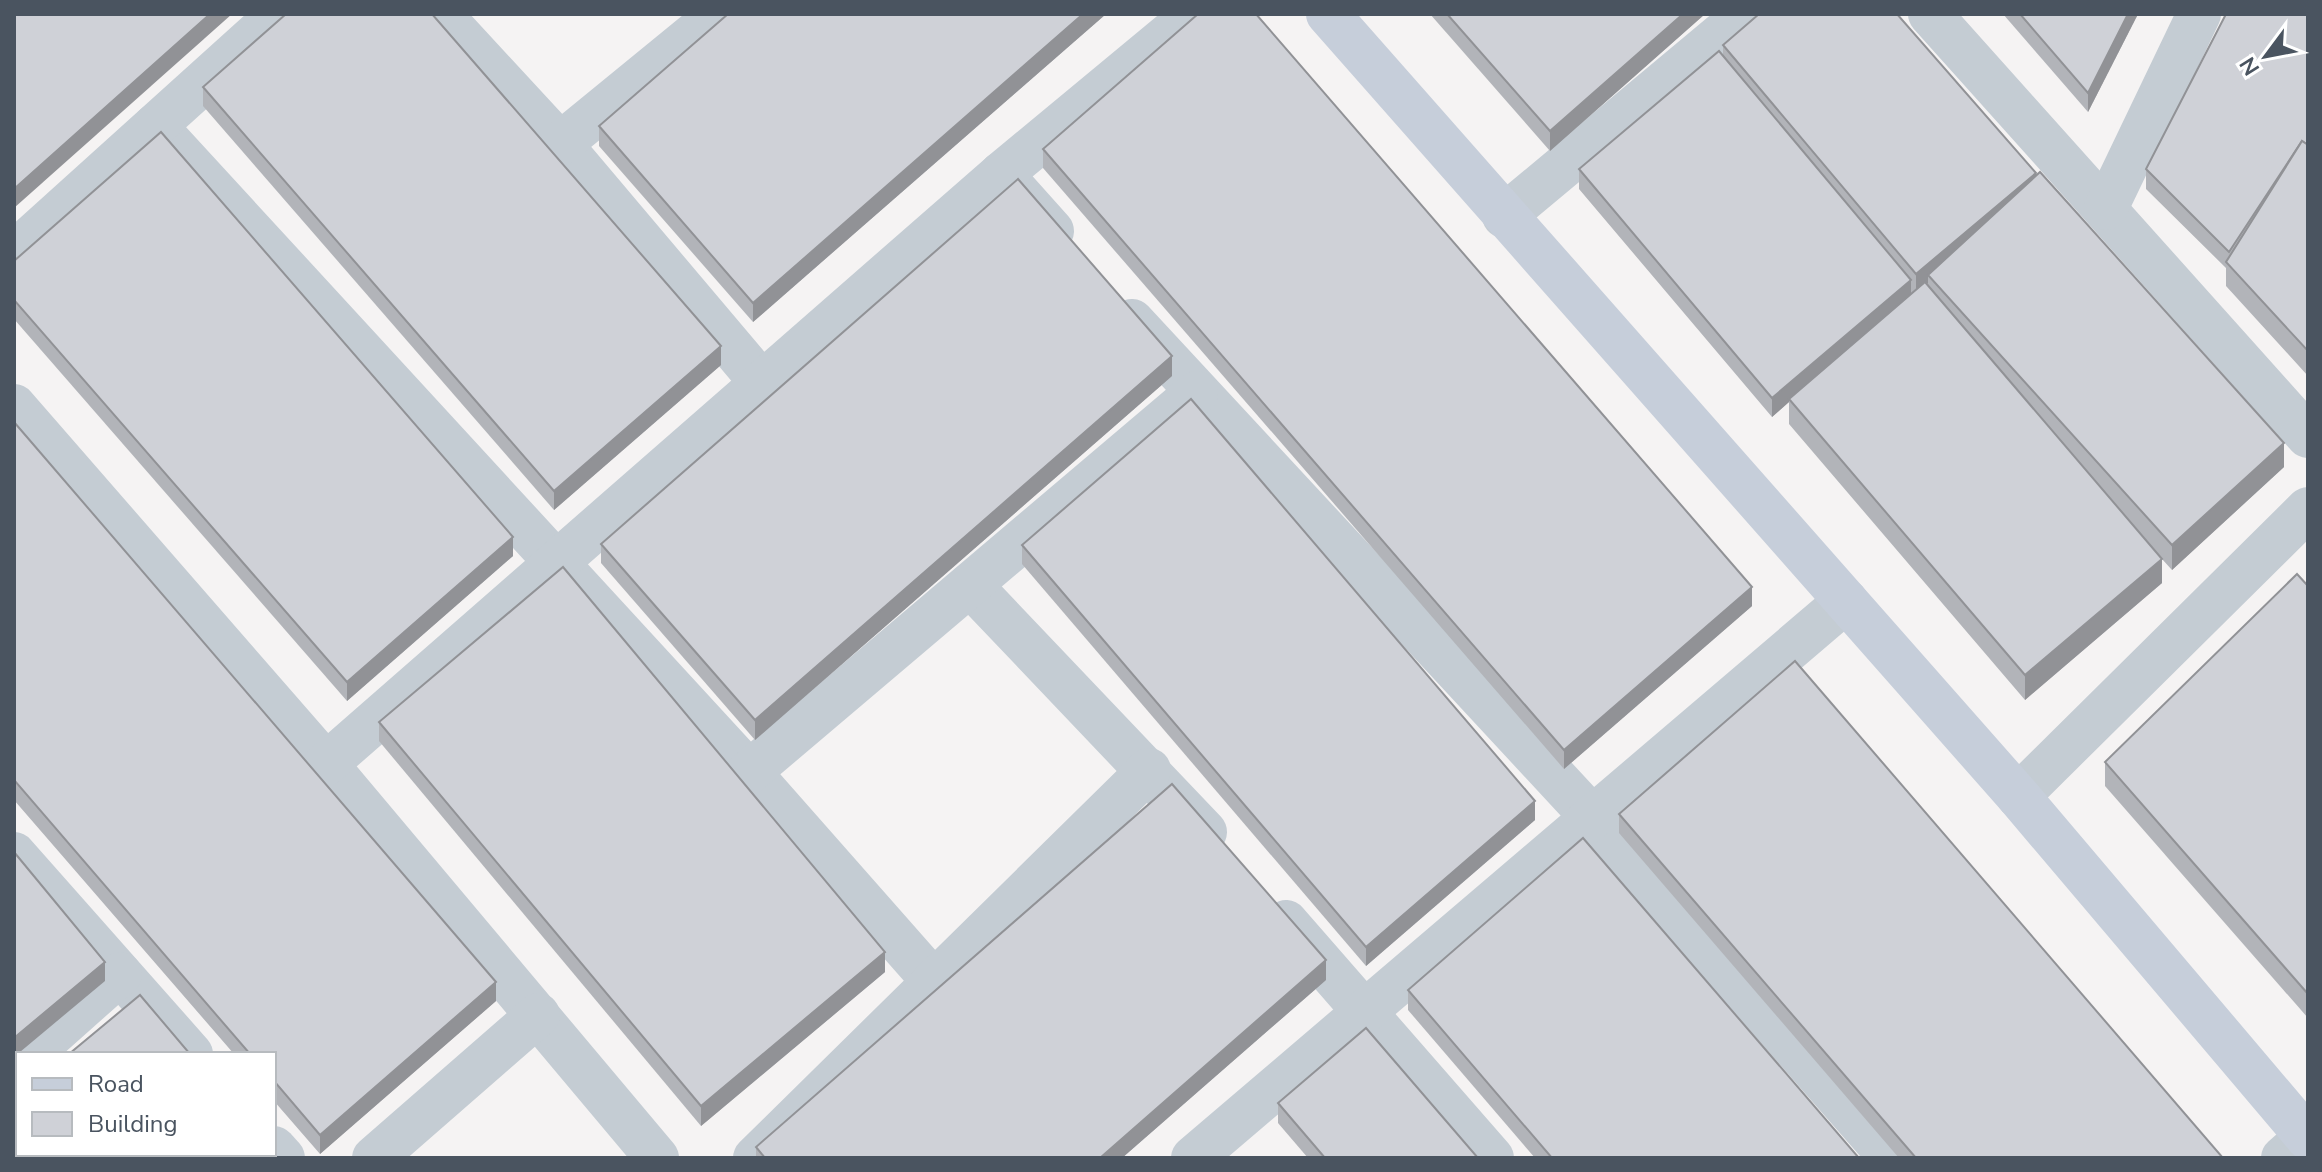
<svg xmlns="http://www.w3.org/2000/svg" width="2322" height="1172" font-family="'Nunito Sans',sans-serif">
  <rect width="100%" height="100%" fill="#f5f3f3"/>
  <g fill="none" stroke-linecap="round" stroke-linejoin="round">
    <g stroke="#c4ccd3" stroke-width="44">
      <path d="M440 14 560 144 762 383"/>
      <path d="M1930 14 2308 436"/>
      <path d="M155 126 749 772 936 984"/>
      <path d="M560 144 719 14"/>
      <path d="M1001 174 1052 231"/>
      <path d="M2106 208 2199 14"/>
      <path d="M1504 216 1746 14"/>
      <path d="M14 253 279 14"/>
      <path d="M1132 321 1592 817 1891 1158"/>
      <path d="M14 406 326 764 657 1158"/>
      <path d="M970 585 1205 832"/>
      <path d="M326 764 1001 174 1194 14"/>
      <path d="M749 772 1196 393"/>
      <path d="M2018 796 2308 509"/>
      <path d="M14 854 191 1054"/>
      <path d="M1286 922 1492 1158"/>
      <path d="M30 1054 120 974"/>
      <path d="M274 1148 283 1158"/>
      <path d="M374 1158 538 1015"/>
      <path d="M755 1158 1149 770"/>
      <path d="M1193 1158 1846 601"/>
      <path d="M2283 1158 2308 1136"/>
    </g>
    <path stroke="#c6ceda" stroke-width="44" d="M1328 14 2018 796 2308 1138"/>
  </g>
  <g fill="#b2b4b9">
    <path d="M1106 14 753 322 599 146V126Z"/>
    <path d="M1430 14H1705L1550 151Z"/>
    <path d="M2003 14H2138L2088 112Z"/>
    <path d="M2308 14V376L2226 286V268L2146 189V169Z"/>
    <path d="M1723 45 2036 176 2284 467 2172 570 2162 559V583L2025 700 1789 424V402L1772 417 1579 189V169L1723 56Z"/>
    <path d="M203 87 721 365 554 510 203 106Z"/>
    <path d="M1043 149 1752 606 1564 769 1043 168Z"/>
    <path d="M14 261 513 556 347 701 14 319Z"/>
    <path d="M1172 376 755 740 601 563V544Z"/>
    <path d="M14 422 496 1001 320 1154 274 1101V1054H234L14 800Z"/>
    <path d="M1022 545 1535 820 1366 966 1022 564Z"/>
    <path d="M2308 586V1018L2105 786V762Z"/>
    <path d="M379 722 885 972 701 1126 379 741Z"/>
    <path d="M1619 814 2223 1158H1899L1619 833Z"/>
    <path d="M1326 980 1122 1158H756V1147Z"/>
    <path d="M1408 990 1859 1158H1535L1408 1010Z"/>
    <path d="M1278 1103 1478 1158H1308L1278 1123Z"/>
  </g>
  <g fill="#919296">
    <path d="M210 14H232L14 208V189Z"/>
    <path d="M1083 14H1106L753 322V303Z"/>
    <path d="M1683 14H1705L1550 151V131Z"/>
    <path d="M2128 14H2138L2088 112V93Z"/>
    <path d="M2036 173V193L1928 275V283L1916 293V274Z"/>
    <path d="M1911 280V299L1789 399V402L1772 417V398Z"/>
    <path d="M721 346V365L554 510V491Z"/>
    <path d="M1172 356V376L755 740V720Z"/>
    <path d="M2284 443V467L2172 570V545Z"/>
    <path d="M513 537V556L347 701V682Z"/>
    <path d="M2162 559V583L2025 700V675Z"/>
    <path d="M1752 587V606L1564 769V750Z"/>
    <path d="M1535 801V820L1366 966V947Z"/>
    <path d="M885 952V972L701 1126V1106Z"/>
    <path d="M1326 960V980L1122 1158H1100Z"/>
    <path d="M105 962V981L14 1057V1038Z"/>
    <path d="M496 982V1001L320 1154V1135Z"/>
  </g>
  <g fill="#cfd1d7" stroke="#919296" stroke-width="2">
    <path d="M14 14H210L14 189Z"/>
    <path d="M286 14H432L721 346 554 491 203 87Z"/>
    <path d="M728 14H1083L753 303 599 126Z"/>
    <path d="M1198 14H1256L1752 587 1564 750 1043 149Z"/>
    <path d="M1447 14H1683L1550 131Z"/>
    <path d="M1759 14H1897L2036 173 1916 274 1723 45Z"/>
    <path d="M2020 14H2128L2088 93Z"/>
    <path d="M2226 14H2308V145L2302 141 2229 252 2146 169Z"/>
    <path d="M1719 51 1911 280 1772 398 1579 169Z"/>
    <path d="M161 132 513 537 347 682 14 300V261Z"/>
    <path d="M2302 141 2308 145V351L2226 262Z"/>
    <path d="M2040 172 2284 443 2172 545 1928 275Z"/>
    <path d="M1018 179 1172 356 755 720 601 544Z"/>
    <path d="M1925 282 2162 559 2025 675 1789 399Z"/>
    <path d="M1191 399 1535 801 1366 947 1022 545Z"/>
    <path d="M14 422 496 982 320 1135 274 1081V1054H250L14 780Z"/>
    <path d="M563 567 885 952 701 1106 379 722Z"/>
    <path d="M2297 574 2308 586V994L2105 762Z"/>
    <path d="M1795 661 2223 1158H1916L1619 814Z"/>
    <path d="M1172 784 1326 960 1100 1158H765L756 1147Z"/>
    <path d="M1583 838 1859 1158H1552L1408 990Z"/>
    <path d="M14 852 105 962 14 1038Z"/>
    <path d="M140 995 190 1054H69Z"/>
    <path d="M1366 1028 1478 1158H1325L1278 1103Z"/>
    <path d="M18 1097V1154H273L276 1158H14V1100Z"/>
  </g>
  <rect width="2322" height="1172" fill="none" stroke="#4a5460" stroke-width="32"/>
  <rect x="16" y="1052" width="260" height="104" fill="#ffffff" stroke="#b7bbbf" stroke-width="2"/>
  <rect x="32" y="1078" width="40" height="12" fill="#c6ceda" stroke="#b7bbbf" stroke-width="2"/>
  <text x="88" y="1092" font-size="24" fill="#4a5460">Road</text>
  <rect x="32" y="1112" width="40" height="24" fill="#cfd1d7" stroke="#b7bbbf" stroke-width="2"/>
  <text x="88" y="1132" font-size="24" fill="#4a5460">Building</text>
  <g transform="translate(2266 56) rotate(238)" stroke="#ffffff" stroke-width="6" paint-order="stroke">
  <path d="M0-6L14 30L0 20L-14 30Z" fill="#4a5460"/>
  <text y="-12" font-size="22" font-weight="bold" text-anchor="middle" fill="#4a5460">N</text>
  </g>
</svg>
